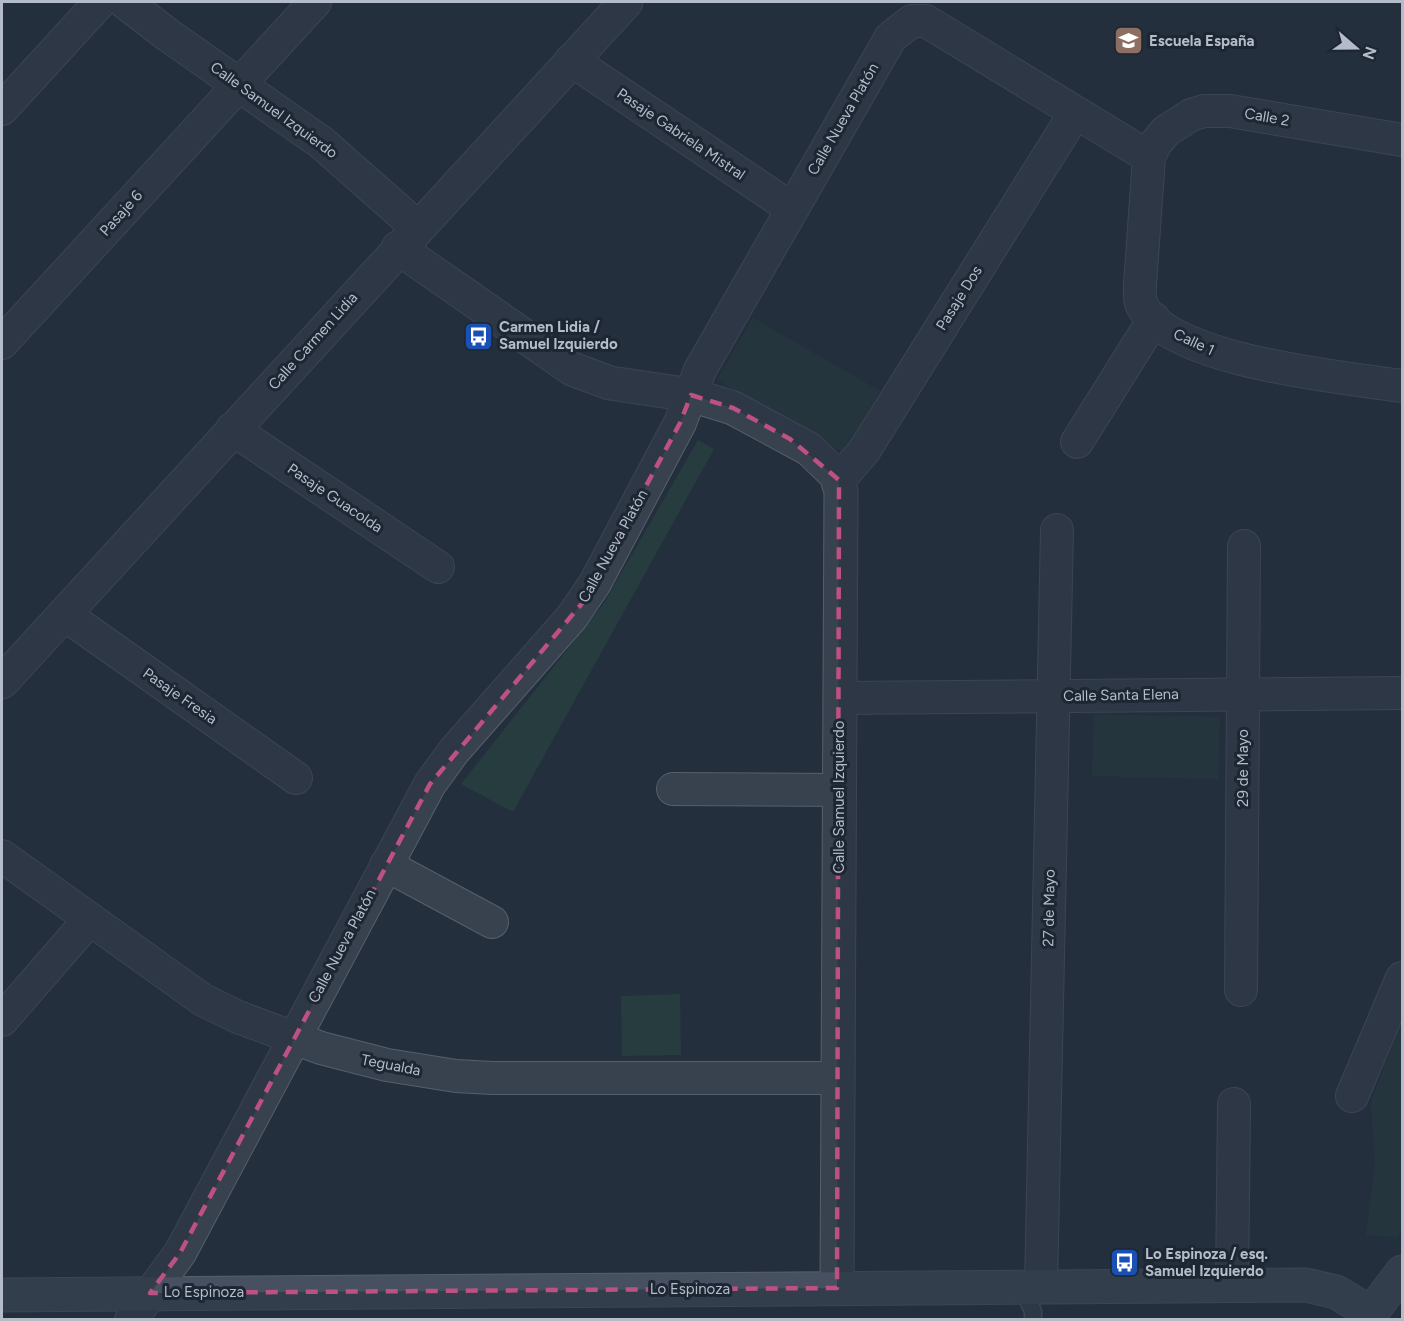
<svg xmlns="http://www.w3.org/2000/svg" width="1404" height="1321" font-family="Figtree,sans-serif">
  <rect width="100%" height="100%" fill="#242f3e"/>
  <g fill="#263c3f">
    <path d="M753 318 880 391 844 453 717 380Z"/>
    <path d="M698 440 714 449 513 812 461 784 604 603Z"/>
    <path d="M1094 714 1220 717 1218 779 1092 776Z"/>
    <path d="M680 994 681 1055 622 1056 621 996Z"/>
    <path d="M1402 1020V1228L1398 1237 1366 1235 1375 1165 1371 1102Z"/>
  </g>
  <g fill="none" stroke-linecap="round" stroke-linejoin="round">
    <defs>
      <path id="service" d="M1022 1287 1033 1311V1320"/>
      <g id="minor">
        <path d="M571 60 791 208"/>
        <path d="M2 109 100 2"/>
        <path d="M1402 140 1230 111H1204L1191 115 1166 131 1156 143 1149 157 1140 285C1140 291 1139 297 1141 303 1163 361 1348 378 1402 386"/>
        <path d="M2 343 315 2"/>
        <path d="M232 429 438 567"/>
        <path d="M1077 442 1154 319"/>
        <path d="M839 480 864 451 1075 113"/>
        <path d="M64 614 296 778"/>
        <path d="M840 698 1402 693"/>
        <path d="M673 789 840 790"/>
        <path d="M2 856 203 1000 238 1017 321 1048 387 1065 456 1076 492 1078H838"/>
        <path d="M386 865 492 922"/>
        <path d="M1241 990 1244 546"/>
        <path d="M2 1020 89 920"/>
        <path d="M1352 1096 1402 978"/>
        <path d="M1232 1286 1234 1104"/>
        <path d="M1041 1287 1057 530"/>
        <path d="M131 1320 180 1253 430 784 454 751 572 617 595 583 680 423 700 370 891 37 912 21H926L1149 157"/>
      </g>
      <g id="tertiary">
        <path d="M125 2 168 35 322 143 417 227"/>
        <path d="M398 248 572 369 610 383 691 395 733 408 809 449 836 475 841 491 837 1288"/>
        <path d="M2 682 626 2"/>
      </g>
      <g id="secondary">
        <path d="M2 1295 1306 1285 1336 1292 1371 1313"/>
        <path d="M1366 1320 1402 1272"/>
      </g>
    </defs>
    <use href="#service" stroke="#565f6c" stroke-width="19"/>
    <use href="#minor" stroke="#565f6c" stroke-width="34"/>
    <use href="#tertiary" stroke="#565f6c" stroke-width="35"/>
    <use href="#secondary" stroke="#565f6c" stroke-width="35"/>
    <use href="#service" stroke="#38414e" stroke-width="16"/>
    <use href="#minor" stroke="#38414e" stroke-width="32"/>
    <use href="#tertiary" stroke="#38414e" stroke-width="33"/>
    <use href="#secondary" stroke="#465061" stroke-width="33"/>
  </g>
  <path d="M0 0H1404V1321H0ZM691 395 733 408 790 439 839 480 837 1288 150 1293 180 1253 430 784 584 601 680 423Z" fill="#242f3e" fill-opacity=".55" fill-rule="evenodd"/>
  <path fill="none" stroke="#bd5182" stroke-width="4.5" stroke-dasharray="12 8" stroke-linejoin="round" d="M691 395 733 408 790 439 839 480 837 1288 150 1293 180 1253 430 784 584 601 680 423Z"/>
  <defs>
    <symbol id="school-square" viewBox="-11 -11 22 22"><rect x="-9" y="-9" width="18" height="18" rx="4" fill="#8d6e63" stroke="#1d2633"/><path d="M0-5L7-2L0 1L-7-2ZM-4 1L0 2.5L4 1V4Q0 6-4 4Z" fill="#fff"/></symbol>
    <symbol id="bus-square" viewBox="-11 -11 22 22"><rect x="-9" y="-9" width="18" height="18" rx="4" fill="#1a4fb4" stroke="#1d2633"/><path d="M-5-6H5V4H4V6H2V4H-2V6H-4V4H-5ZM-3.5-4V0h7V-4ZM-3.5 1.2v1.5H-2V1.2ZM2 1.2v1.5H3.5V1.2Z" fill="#fff"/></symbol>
  </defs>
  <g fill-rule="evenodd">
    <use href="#school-square" x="1112" y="24" width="33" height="33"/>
    <use href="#bus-square" x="462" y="320" width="33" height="33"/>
    <use href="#bus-square" x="1108" y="1246" width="33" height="33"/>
  </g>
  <g text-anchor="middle" stroke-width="6" stroke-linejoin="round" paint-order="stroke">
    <g font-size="15" font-weight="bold" fill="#b4bcc9" stroke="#1d2633" text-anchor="start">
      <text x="1149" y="46">Escuela España</text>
      <text x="499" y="332">Carmen Lidia /<tspan x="499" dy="17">Samuel Izquierdo</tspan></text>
      <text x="1145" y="1259">Lo Espinoza / esq.<tspan x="1145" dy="17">Samuel Izquierdo</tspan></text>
    </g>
    <g font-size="15" fill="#b4bcc9" stroke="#1d2633">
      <text transform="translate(274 110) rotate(36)" y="5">Calle Samuel Izquierdo</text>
      <text transform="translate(1267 117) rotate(10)" y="5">Calle 2</text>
      <text transform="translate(843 119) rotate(-60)" y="5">Calle Nueva Platón</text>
      <text transform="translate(681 134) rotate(34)" y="5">Pasaje Gabriela Mistral</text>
      <text transform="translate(121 213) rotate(-48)" y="5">Pasaje 6</text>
      <text transform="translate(959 298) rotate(-58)" y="5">Pasaje Dos</text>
      <text transform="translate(313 341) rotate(-48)" y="5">Calle Carmen Lidia</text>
      <text transform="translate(1194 342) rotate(25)" y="5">Calle 1</text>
      <text transform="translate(335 498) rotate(34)" y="5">Pasaje Guacolda</text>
      <text transform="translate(613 546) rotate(-61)" y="5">Calle Nueva Platón</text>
      <text transform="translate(1121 695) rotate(-1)" y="5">Calle Santa Elena</text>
      <text transform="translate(180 696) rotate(35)" y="5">Pasaje Fresia</text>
      <text transform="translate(1243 768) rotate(-90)" y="5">29 de Mayo</text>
      <text transform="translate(839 797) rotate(-90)" y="5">Calle Samuel Izquierdo</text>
      <text transform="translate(1049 908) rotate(-89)" y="5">27 de Mayo</text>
      <text transform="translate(342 946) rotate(-62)" y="5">Calle Nueva Platón</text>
      <text transform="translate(391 1065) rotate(11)" y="5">Tegualda</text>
      <text x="690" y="1294">Lo Espinoza</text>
      <text x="204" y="1297">Lo Espinoza</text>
    </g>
  </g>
  <rect width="1404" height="1321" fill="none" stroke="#b4bcc9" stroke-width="6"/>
  <g transform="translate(1356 48) rotate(110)" stroke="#1d2633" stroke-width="4.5" paint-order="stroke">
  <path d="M0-4.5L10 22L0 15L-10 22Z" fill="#b4bcc9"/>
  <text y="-9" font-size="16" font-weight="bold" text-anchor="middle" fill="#b4bcc9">N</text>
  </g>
</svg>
